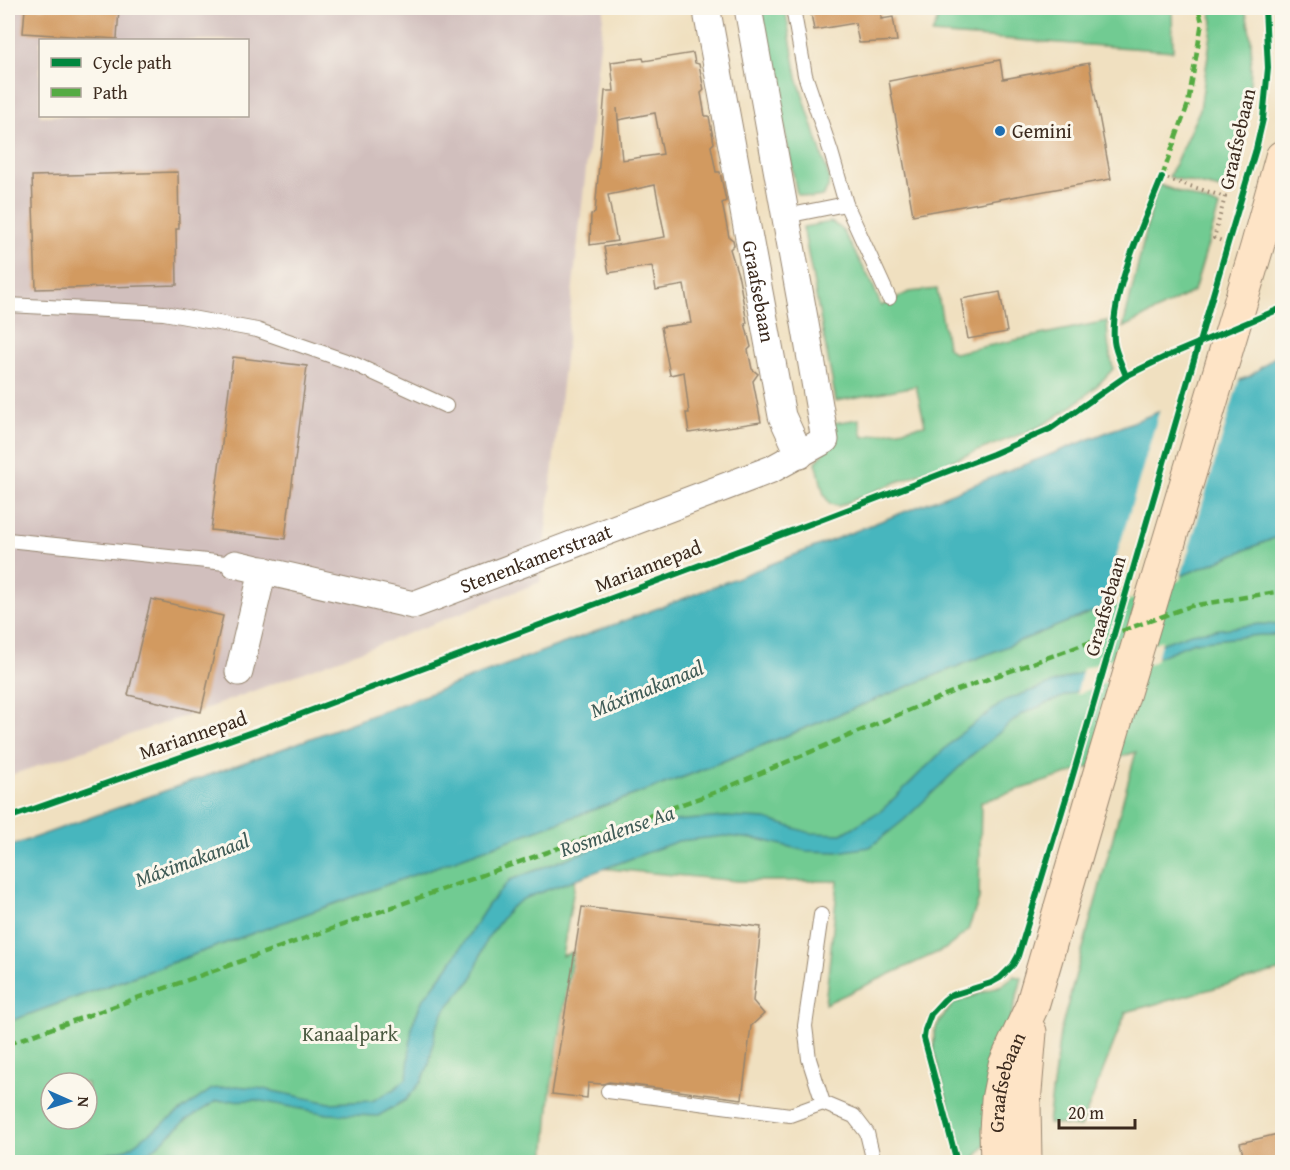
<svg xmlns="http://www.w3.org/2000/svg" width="1290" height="1170" font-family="'Gentium Book Plus',serif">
  <rect width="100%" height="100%" fill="#fbf7ec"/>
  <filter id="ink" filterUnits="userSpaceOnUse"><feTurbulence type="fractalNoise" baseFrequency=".0167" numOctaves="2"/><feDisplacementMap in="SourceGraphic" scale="12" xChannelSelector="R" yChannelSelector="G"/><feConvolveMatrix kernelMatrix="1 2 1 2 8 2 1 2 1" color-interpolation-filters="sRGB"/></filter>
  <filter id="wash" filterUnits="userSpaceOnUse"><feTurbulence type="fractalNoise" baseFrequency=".008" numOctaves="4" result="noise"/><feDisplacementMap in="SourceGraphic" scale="24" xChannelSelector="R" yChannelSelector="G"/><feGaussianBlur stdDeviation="1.35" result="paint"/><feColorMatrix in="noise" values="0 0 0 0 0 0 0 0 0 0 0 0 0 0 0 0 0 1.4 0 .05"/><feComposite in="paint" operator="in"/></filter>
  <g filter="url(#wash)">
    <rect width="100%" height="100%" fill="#f0e0c0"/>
    <path fill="#d1bfbd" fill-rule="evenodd" d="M8 8H604L540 582 420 629 194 713 8 776ZM40 40H248V116H40Z"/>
    <g fill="#71cb92" stroke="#567a58" stroke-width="1.5" fill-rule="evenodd">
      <path d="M761 8H785L797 77 829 177 828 188 822 196 811 198 797 194Z"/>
      <path d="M942 8H1172L1173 51 932 34Z"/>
      <path d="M1209 8H1245C1247 18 1250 29 1251 40 1253 93 1243 140 1229 191L1169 177 1200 109 1213 21Z"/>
      <path d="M1157 184 1219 207 1194 291 1123 328Z"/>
      <path d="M831 222 842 229 872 283 881 306 909 292 937 289 947 346 954 353 1107 321 1108 342 1113 369C1092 393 1065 413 1037 428L897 482 839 506 830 504 824 495 816 462 823 454 834 423 859 419 863 437 925 425 916 386 836 401 803 227Z"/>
      <path d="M1282 535V970L1126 1012 1081 1127 1048 1123 1060 1033 1136 752 981 802 979 899 968 930 947 948 825 1004 838 881H738L578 866 562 956 573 952 550 1094 545 1162H8V1022L689 775ZM51 1083H87V1119H51Z"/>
      <path d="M1014 976 1022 978 992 1086 985 1145 976 1157 964 1162 934 1052V1032L940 1020 954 1003 1002 985Z"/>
    </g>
    <g fill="#46b6be" stroke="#40706e" stroke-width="1.5">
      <path d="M1282 351V535L689 775 8 1022V847L279 750 685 598 1250 376Z"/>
      <path d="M1260 624 1282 625V635H1260L1194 642 1022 714 972 755 904 820 870 847 838 852 806 851 762 840 725 836 678 841 523 899 510 908 486 940 472 979 445 1010 436 1028 429 1065 421 1082 406 1100 378 1116 328 1114 256 1100 216 1101 185 1121 150 1152 129 1162H8V1159L94 1157 127 1149 212 1089 236 1086 258 1088 330 1103 372 1101 393 1090 407 1078 412 1025 422 1001 448 967 488 905 510 880 629 835 674 821 725 817 766 819 810 833 842 834 882 810 959 735 1006 700 1191 633Z"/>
    </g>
    <g fill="#f0e0c0">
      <path d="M1240 377 1180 580 1100 612 1160 409Z"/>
      <path d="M1162 640 1156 661 1076 695 1083 669Z"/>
    </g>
    <g id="blocks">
      <g fill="#d29a60" fill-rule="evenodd">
        <path d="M25 8H119L117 39 23 33Z"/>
        <path d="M810 8H881V19L893 17 897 41 859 43 855 23 814 30Z"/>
        <path d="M693 53 695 63 699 64 704 90 701 93 705 116H709L714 143 711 146 716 172H720L726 201 722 203 729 237 733 240 734 245 730 249 739 278 747 323H745L751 347 748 350 752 369 758 374 753 381 761 422 689 433 686 413H689L684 372 670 375 661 327 691 323 684 285 656 290 652 266 609 273 604 247 665 237 655 185 608 195 617 241 590 245 591 214 595 213 605 91H614L611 62 643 58 644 61ZM617 108 618 120 655 113 663 154 622 160Z"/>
        <path d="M1000 60 1003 79 1089 63 1111 179 913 215 889 81Z"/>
        <path d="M178 172 179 229H176L177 285 36 289 32 176Z"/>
        <path d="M1000 292 1007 332 968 339 961 299Z"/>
        <path d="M233 357 307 366 285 539 211 530Z"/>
        <path d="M151 599 223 616 201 712 128 695Z"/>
        <path d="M582 907 761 927 753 1001 764 1014 751 1026 742 1099 609 1082 603 1084 588 1083 587 1098 552 1094Z"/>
        <path d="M1282 1133V1162H1245L1240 1143Z"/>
      </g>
    </g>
  </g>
  <g filter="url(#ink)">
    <use href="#blocks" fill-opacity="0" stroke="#96856f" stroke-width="1.5"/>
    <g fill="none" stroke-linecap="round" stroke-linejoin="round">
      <defs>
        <g id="lane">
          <path d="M793 8 805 75 831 152 846 204 889 298"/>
          <path d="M786 216 846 204"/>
          <path d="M8 305 164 313 257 330 352 363 446 406"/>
          <path d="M8 540 235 564"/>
          <path d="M821 915 805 1026 809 1059 823 1103 854 1116 867 1133 874 1162"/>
          <path d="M608 1091 790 1115 823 1103"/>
        </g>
        <g id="street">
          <path id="s1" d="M708 17 782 416 800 455"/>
          <path id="s2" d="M235 564 413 605 772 469 825 440 804 318 748 8"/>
          <path d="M239 672 263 570"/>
        </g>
        <g id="secondary">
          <path id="s3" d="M997 1162 996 1131 998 1100 1005 1065 1032 1006 1096 786 1257 247 1282 157"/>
          <path d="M1025 1162 1024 1103 1030 1032"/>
        </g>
      </defs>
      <use href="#lane" stroke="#96856f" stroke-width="16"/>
      <use href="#street" stroke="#96856f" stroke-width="29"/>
      <use href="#secondary" stroke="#96856f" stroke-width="35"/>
      <path stroke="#96856f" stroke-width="4" stroke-dasharray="1.5 4.5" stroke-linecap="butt" d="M1162 177 1225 197 1214 238 1228 243"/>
      <use href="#lane" stroke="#fff" stroke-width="14"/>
      <use href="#street" stroke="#fff" stroke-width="27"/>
      <use href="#secondary" stroke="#fee4c6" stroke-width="33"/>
      <g stroke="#55ab43" stroke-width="4.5" stroke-dasharray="9 4.5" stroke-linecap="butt">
        <path d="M1162 177 1188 104 1202 22 1198 8"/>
        <path d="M8 1044 716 792 952 692 1191 606 1282 591"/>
      </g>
      <defs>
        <g id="cycleway">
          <path d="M1126 376C1122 365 1115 352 1114 341 1110 292 1144 223 1162 177"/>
          <path d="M8 818 272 725 823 519 993 454 1050 429 1126 376 1165 357 1282 308"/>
          <path d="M957 1162 924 1038 925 1030 931 1014 944 1000 949 996 991 983 1000 978 1013 965 1018 956 1068 792 1228 243 1256 149 1263 119 1268 68 1265 8"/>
        </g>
      </defs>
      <use href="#cycleway" stroke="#fbf7ec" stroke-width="10"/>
      <use href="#cycleway" stroke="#00873e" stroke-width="6"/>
    </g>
  </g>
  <circle fill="#1f6fb2" stroke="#fbf7ec" stroke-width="2" cx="1000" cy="131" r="6"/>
  <g text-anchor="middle" stroke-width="6" stroke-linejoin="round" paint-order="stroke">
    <g font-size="20" fill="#3b2a1e" stroke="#fbf7ec" text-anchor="start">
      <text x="1012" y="138">Gemini</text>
    </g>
    <g font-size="20" fill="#3b2a1e" stroke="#fbf7ec">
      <text transform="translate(1237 139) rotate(-77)" y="7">Graafsebaan</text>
      <text dy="7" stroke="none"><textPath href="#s1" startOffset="279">Graafsebaan</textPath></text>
      <text dy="7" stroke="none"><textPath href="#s2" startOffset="314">Stenenkamerstraat</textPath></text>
      <text transform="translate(648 566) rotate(-21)" y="7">Mariannepad</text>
      <text transform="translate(1105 606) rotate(-74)" y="7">Graafsebaan</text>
      <text transform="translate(193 735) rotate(-19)" y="7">Mariannepad</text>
      <text dy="7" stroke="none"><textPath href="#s3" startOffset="81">Graafsebaan</textPath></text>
    </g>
    <g font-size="20" fill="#4b5a41" stroke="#fbf7ec">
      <text x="350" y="1041">Kanaalpark</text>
    </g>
    <g font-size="21" font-style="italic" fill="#3f5b56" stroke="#fbf7ec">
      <text transform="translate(647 689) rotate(-22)" y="7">Máximakanaal</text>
      <text transform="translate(617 831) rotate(-19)" y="7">Rosmalense Aa</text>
      <text transform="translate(192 860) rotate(-20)" y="7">Máximakanaal</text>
    </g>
  </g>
  <rect width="1290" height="1170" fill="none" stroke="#fbf7ec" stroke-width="30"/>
  <rect x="39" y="39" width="210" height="78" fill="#fbf7ec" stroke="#aea59a" stroke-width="1.5"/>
  <rect x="51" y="58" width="30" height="9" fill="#00873e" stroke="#aea59a" stroke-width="1.5"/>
  <text x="93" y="69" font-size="18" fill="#3b2a1e">Cycle path</text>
  <rect x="51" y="88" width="30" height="9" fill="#55ab43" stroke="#aea59a" stroke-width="1.5"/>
  <text x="93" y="99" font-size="18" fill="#3b2a1e">Path</text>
  <g transform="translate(69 1101) rotate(93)"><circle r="28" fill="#fbf7ec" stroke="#aea59a" stroke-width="1.5"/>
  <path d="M0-4.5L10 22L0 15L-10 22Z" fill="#1f6fb2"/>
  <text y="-9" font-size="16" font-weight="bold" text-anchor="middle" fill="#3b2a1e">N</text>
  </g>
  <path d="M1059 1119v9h76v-9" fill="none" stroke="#3b2a1e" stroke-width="3"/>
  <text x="1068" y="1119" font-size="18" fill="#3b2a1e" stroke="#fbf7ec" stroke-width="4.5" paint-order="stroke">20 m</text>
</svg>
